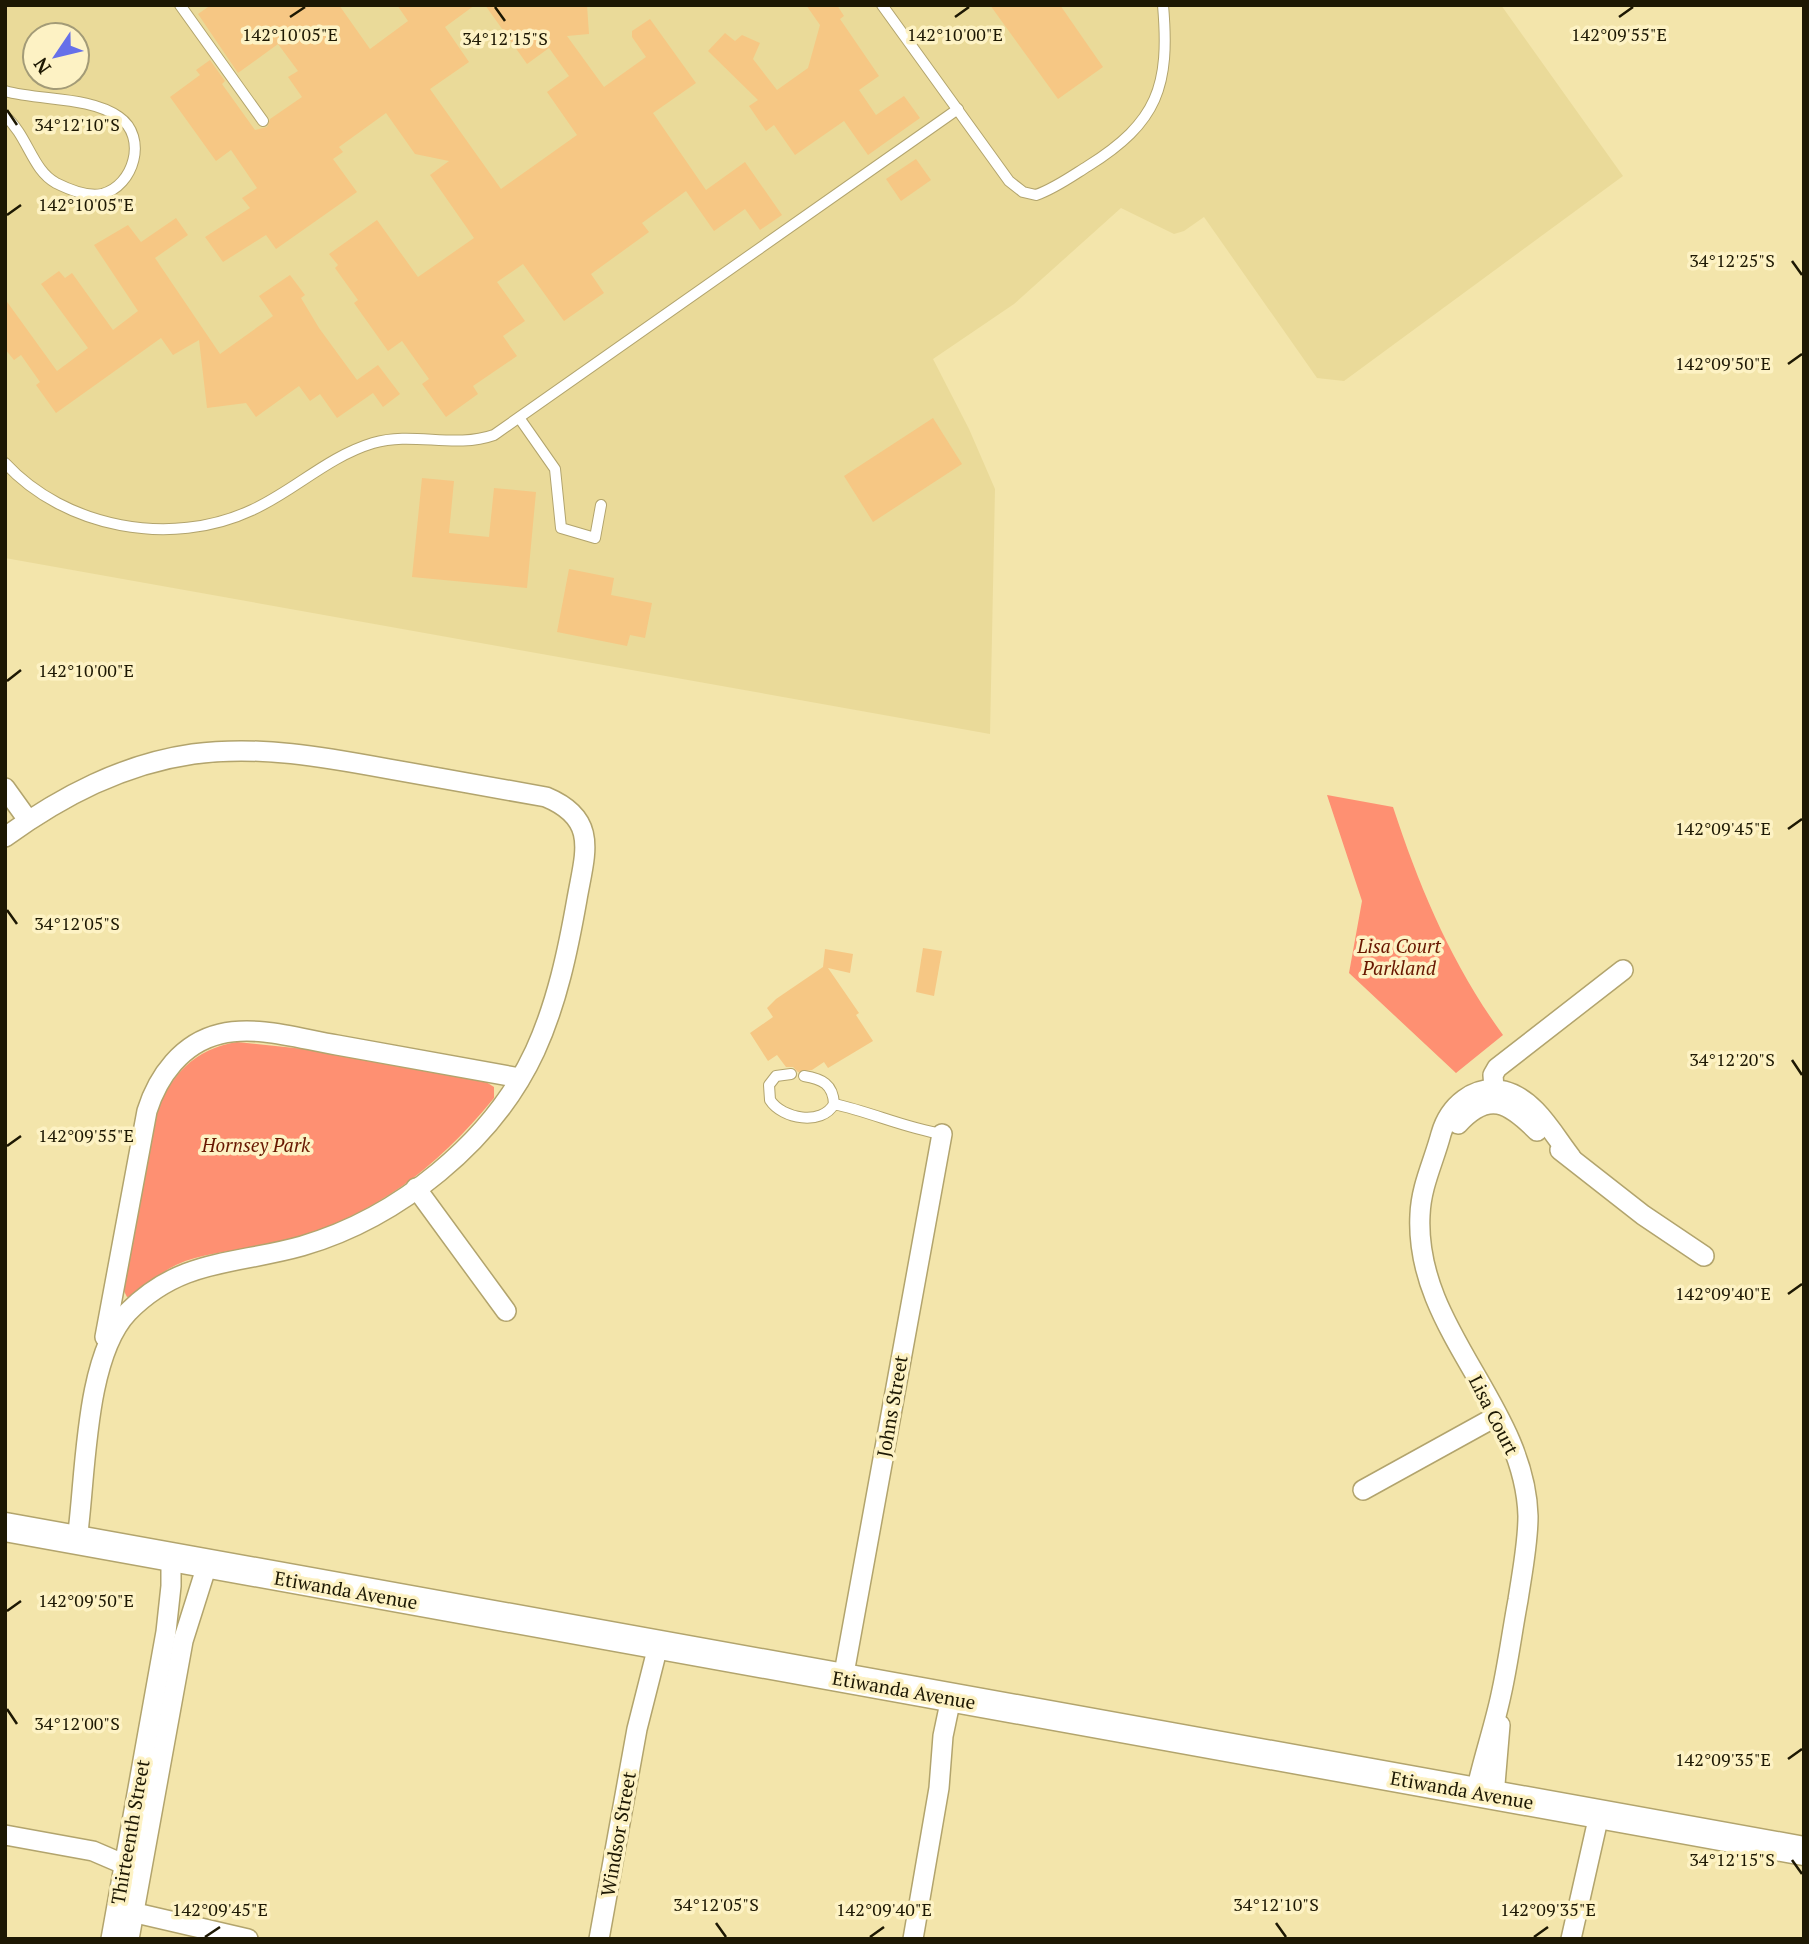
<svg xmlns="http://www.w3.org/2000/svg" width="1809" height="1944" font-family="'PT Serif',serif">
  <rect width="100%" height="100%" fill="#f3e5ab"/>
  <path fill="#eada99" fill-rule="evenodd" d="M5 5H1501L1623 176 1344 381 1317 378 1204 217 1184 231 1174 234 1121 208 1014 304 933 359 969 429 995 489 990 734 5 558ZM35 35H77V77H35Z"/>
  <g fill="#fe9072">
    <path d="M1327 795 1393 807C1420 889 1452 965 1503 1035L1456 1073 1349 973 1362 901Z"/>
    <path d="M237 1042 304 1049 486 1082 494 1087V1098C435 1170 375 1215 286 1241 250 1252 210 1249 176 1265 160 1273 146 1285 133 1296L127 1297 124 1291 156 1115C170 1075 194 1049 237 1042Z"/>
  </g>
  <g fill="#f6c784">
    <path d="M211 5H339L370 49 408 21 397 5H475L445 27 469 62 430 89 501 189 577 135 547 92 569 76 549 48 527 64 485 5H587L589 34 567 36 604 87 646 57 632 37V31L650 19 696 83 653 113 706 190 745 162 782 215 760 230 745 209 714 231 686 191 642 223 649 232 591 274 604 293 564 321 523 264 497 282 525 321 503 336 517 356 473 386 478 394 446 417 422 384 429 379 402 341 388 351 354 303 358 300 335 268 338 265 329 254 377 220 418 277 474 238 430 175 449 161 415 154 386 113 339 147 343 152 333 159 357 192 276 249 266 235 223 262 205 237 250 208 242 198 257 188 231 150 216 161 170 97 200 75 196 70 210 60 225 81 222 84 255 130 267 127 270 119 302 97 288 77 298 71 278 44 238 73 198 14Z"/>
    <path d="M806 5H837L844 16 840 19 879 76 859 90 876 115 904 96 920 118 868 155 844 121 795 155 774 125 766 131 749 106 758 100 708 51 725 33 735 41 742 35 760 43 753 59 777 90 808 68 820 25Z"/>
    <path d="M990 5H1060L1103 67 1058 99Z"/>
    <path d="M916 159 931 180 901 201 886 179Z"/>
    <path d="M176 218 188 235 155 258 220 354 273 316 259 296 290 275 305 295 301 298 319 328 357 380 378 365 400 394 383 407 373 393 337 418 320 394 310 401 299 386 256 417 246 403 207 408 199 340 173 355 161 338 56 413 36 385 40 382 21 355 14 360 5 349V299L57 371 88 348 41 284 59 271 65 278 72 273 113 330 138 311 94 245 128 225 141 242Z"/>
    <path d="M933 418 962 464 873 522 844 476Z"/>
    <path d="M422 478 454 481 449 533 489 537 494 488 536 492 527 588 412 577Z"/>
    <path d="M569 569 614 578 611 595 652 603 645 638 630 635 627 646 557 632Z"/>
    <path d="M923 948 942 951 934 996 916 992Z"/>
    <path d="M825 949 853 954 850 973 828 968 859 1013 856 1015 873 1041 828 1068 824 1062 812 1070 798 1072 793 1067H786L777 1055 768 1061 750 1033 773 1017 767 1008 776 999 823 967Z"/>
  </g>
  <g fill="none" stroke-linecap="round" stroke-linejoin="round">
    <defs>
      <g id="lane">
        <path d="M180 5 263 121"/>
        <path d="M882 5 1009 181 1023 192 1036 195C1054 189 1072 176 1088 166 1158 122 1170 86 1163 5"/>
        <path d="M5 91C40 101 89 96 119 117 148 137 134 186 102 194 88 197 68 189 56 183 32 170 28 136 5 116"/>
        <path d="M520 419 555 469 561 528 595 538 601 505"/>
        <path d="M5 463C65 528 171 548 252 510 294 491 327 457 373 443 413 431 454 449 494 435L958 109"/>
        <path d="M791 1074 776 1076 769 1085 770 1100C782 1119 822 1126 834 1104 871 1112 905 1128 942 1134"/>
        <path d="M804 1076C822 1079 833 1084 834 1104"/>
      </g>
      <g id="street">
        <path d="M5 788 28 820"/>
        <path d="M5 837C62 796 123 764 193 754 259 745 324 757 389 769 441 778 494 788 546 797 599 819 585 853 577 899 568 950 557 1003 535 1051 493 1142 398 1218 302 1246 235 1265 181 1258 128 1312 84 1358 86 1478 77 1540"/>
        <path d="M1495 1102 1493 1075 1497 1068 1623 970"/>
        <path d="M1458 1124C1489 1090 1509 1103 1537 1131"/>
        <path d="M1560 1150 1643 1215 1704 1256"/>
        <path d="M416 1188 506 1311"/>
        <path d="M105 1337 147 1111C158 1076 182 1043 220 1034 257 1025 300 1039 337 1045 398 1056 459 1067 520 1078"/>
        <path d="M1363 1490 1497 1416"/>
        <path d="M843 1679 942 1134"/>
        <path d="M1476 1792C1483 1759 1494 1728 1501 1695 1508 1664 1512 1632 1518 1600 1522 1573 1528 1544 1528 1516 1525 1405 1414 1329 1420 1215 1421 1186 1434 1161 1441 1134 1449 1106 1474 1084 1504 1091 1535 1099 1553 1134 1571 1157"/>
        <path d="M1494 1796 1500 1725"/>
        <path d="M5 1835 93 1851 135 1869"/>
        <path d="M123 1910 248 1939"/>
        <path d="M111 1939 166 1632 171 1586V1558"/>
        <path d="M129 1939 183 1641 207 1565"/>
        <path d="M599 1939 637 1729 658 1646"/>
        <path d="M913 1939 939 1788 943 1736 951 1698"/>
        <path d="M1571 1939 1599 1815"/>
      </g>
      <path id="secondary" d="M5 1527 1804 1851"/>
    </defs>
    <use href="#lane" stroke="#b2a46d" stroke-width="12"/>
    <use href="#street" stroke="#b2a46d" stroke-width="22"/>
    <use href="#secondary" stroke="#b2a46d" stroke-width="31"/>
    <use href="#lane" stroke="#fff" stroke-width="10"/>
    <use href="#street" stroke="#fff" stroke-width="19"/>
    <use href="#secondary" stroke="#fff" stroke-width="28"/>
  </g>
  <path fill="none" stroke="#1d1803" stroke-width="2.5" d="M495 7 505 21M290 17 305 7M955 17 969 7M1619 17 1633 7M7 110 17 125M7 215 21 205M1792 261 1802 275M1788 364 1802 354M7 681 21 670M1788 829 1802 819M7 910 17 924M1792 1060 1802 1075M7 1146 21 1136M1788 1294 1802 1284M7 1611 21 1601M7 1709 17 1724M1788 1759 1802 1749M1792 1860 1802 1874M716 1923 726 1937M1276 1923 1286 1937M205 1937 220 1927M870 1937 884 1927M1534 1937 1548 1927"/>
  <g text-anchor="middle" stroke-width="7" stroke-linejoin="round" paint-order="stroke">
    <g font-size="19" font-style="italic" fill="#681700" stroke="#fdf2c4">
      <text x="1399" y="953">Lisa Court<tspan x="1399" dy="22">Parkland</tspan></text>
      <text x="256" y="1152">Hornsey Park</text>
    </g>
    <g font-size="19" fill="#1d1803" stroke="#fdf2c4">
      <text transform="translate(892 1406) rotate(-80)" y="7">Johns Street</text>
      <text transform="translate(1494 1415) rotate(63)" y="7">Lisa Court</text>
      <text transform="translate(346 1590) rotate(10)" y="7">Etiwanda Avenue</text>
      <text transform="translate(904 1690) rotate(10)" y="7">Etiwanda Avenue</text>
      <text transform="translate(1462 1790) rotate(10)" y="7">Etiwanda Avenue</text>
      <text transform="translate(130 1832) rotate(-80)" y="7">Thirteenth Street</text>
      <text transform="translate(618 1834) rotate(-80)" y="7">Windsor Street</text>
    </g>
  </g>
  <g font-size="18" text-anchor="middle" fill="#1d1803" stroke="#fdf2c4" stroke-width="7" stroke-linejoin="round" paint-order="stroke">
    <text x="290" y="41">142°10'05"E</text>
    <text x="955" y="41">142°10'00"E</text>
    <text x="1619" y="41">142°09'55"E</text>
    <text x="505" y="45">34°12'15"S</text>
    <text x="77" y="131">34°12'10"S</text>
    <text x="86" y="211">142°10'05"E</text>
    <text x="1732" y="267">34°12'25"S</text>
    <text x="1723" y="370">142°09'50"E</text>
    <text x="86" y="677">142°10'00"E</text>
    <text x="1723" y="835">142°09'45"E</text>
    <text x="77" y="930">34°12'05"S</text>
    <text x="1732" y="1066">34°12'20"S</text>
    <text x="86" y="1142">142°09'55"E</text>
    <text x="1723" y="1300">142°09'40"E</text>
    <text x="86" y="1607">142°09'50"E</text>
    <text x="77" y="1730">34°12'00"S</text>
    <text x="1723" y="1766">142°09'35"E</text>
    <text x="1732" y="1866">34°12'15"S</text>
    <text x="716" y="1911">34°12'05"S</text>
    <text x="1276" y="1911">34°12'10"S</text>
    <text x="220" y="1916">142°09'45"E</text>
    <text x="884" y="1916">142°09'40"E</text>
    <text x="1548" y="1916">142°09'35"E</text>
  </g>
  <rect width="1809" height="1944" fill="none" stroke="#1d1803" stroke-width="14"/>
  <g transform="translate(56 56) rotate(235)"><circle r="33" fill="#fdf2c4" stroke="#a39b77" stroke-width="2"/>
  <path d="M0-5L12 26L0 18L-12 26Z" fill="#6670e9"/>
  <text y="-10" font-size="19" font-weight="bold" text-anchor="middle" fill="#1d1803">N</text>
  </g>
</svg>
